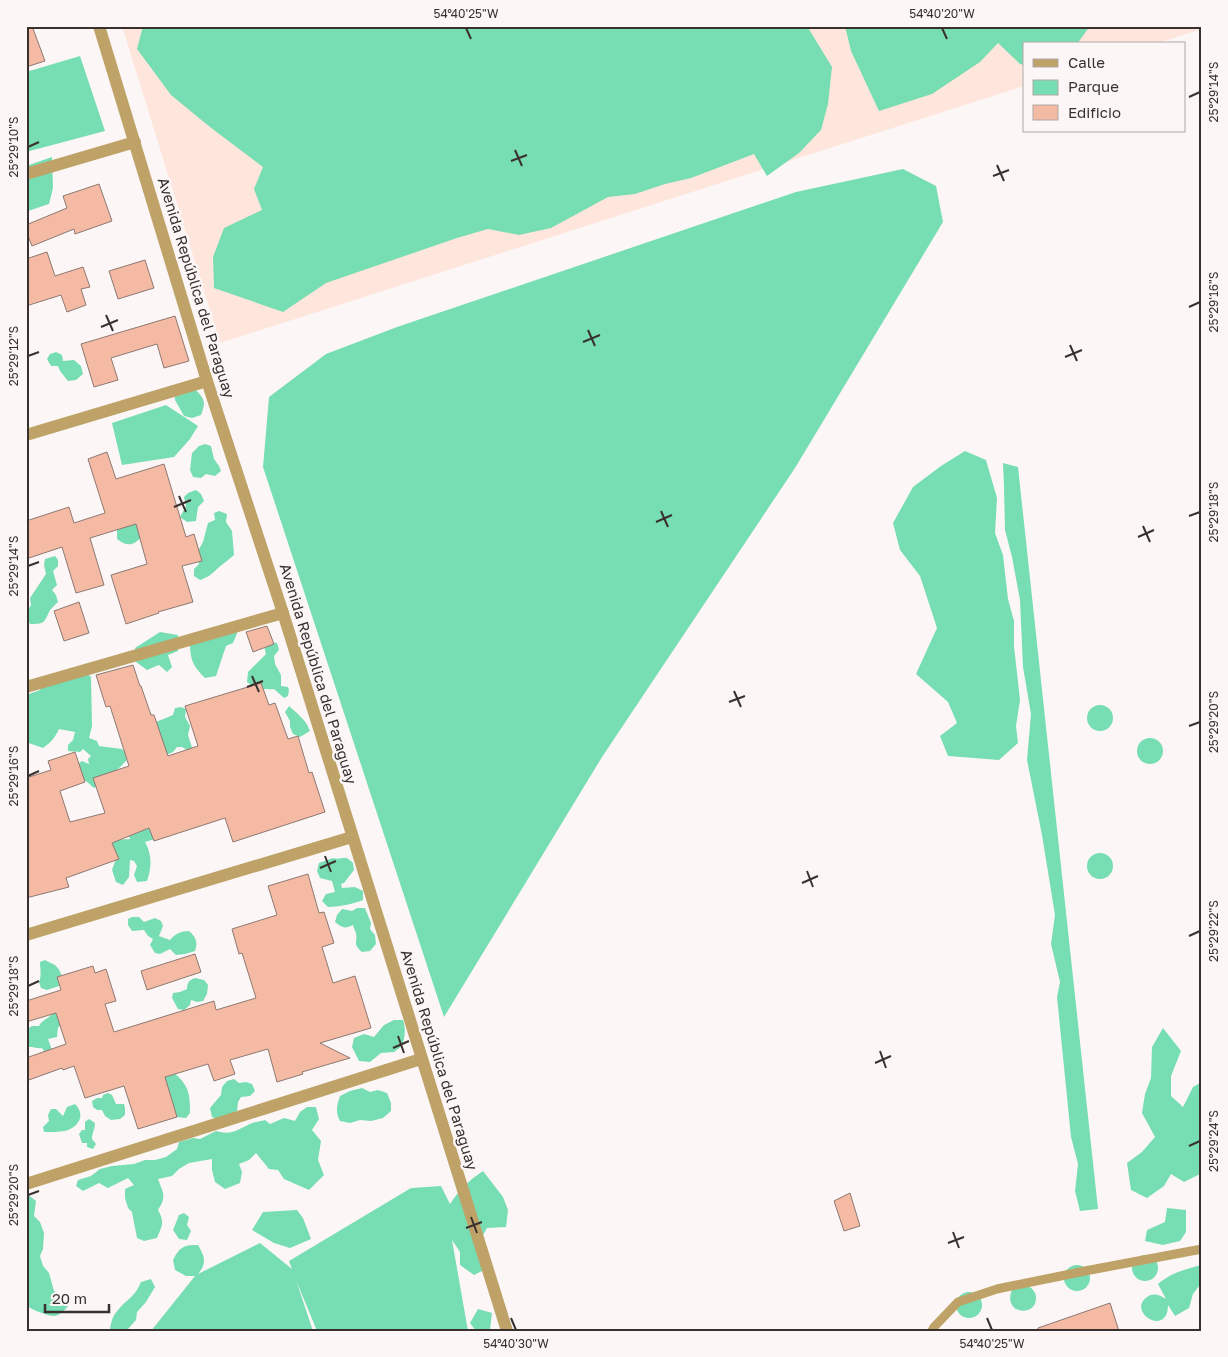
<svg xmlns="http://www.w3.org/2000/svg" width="1228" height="1357" font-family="'Golos Text',sans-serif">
  <rect width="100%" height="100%" fill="#fcf7f6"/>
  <path fill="#fee6dd" d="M122 26H1202V29L1155 44H1024V86L220 343Z"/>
  <g fill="#77ddb2">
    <path d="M143 26H807L832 67 828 104 821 130 799 153 767 176 754 154 691 178 665 184 635 194 608 197 551 228 519 235 488 229 457 238 326 283 283 312 214 288 213 257 224 228 262 210 254 189 263 167 210 127 171 95 137 49Z"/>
    <path d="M845 26H1090L1077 44H1024V65L1020 64 998 43 980 62 932 94 879 111 851 51Z"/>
    <path d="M80 56 105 131 26 152V72Z"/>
    <path d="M52 157 53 188 49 204 28 211 26 199V166Z"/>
    <path d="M903 169 936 186 943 222 795 468 602 757 444 1017 263 467 269 397 326 354 397 327 796 192Z"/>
    <path d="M56 352 62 355 63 361 74 360 81 366 83 374 76 380 68 381 60 371 58 366H51L47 359 50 354Z"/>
    <path d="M191 385C202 397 208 399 201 415L192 418 184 416 175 400 174 391Z"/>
    <path d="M166 405 198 426 190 439 174 457 122 465 112 423Z"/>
    <path d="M205 444 211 446 214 459 219 466 221 471 215 476 206 474 201 478 193 477 190 470 192 453 199 446Z"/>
    <path d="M965 451 986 460 997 498 995 533 1003 555 1008 599 1014 621V646L1020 700 1016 726 1018 743 999 760 948 756 940 736 957 723 948 702 916 674 937 628 920 576 900 550 893 523 913 487 941 466Z"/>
    <path d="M1003 463 1018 467 1098 1209 1080 1211 1075 1191 1078 1164 1071 1137 1057 997 1060 982 1051 944 1055 915 1042 835 1027 760 1031 714 1023 667 1020 600 1012 557 1005 530 1004 487Z"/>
    <path d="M196 490 201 494 204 501 198 507 196 521 187 522 180 517 186 506 184 497 188 493Z"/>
    <path d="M219 511 227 514 226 522 232 531 234 555C229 560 222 564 217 569 211 575 208 577 200 580L194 576V569L199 564 197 553 203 542 208 523 215 520 214 513Z"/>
    <path d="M123 514 139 524 142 536C134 546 127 547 117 539V523Z"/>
    <path d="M55 556 58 560V566L53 571 57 585 52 590 56 595 58 602C55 605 51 608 49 612 44 623 44 624 30 624L26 614 31 605 30 598 46 574 44 565 45 559Z"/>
    <path d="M238 631 233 643 226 646 216 676 205 678C190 663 190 657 190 635Z"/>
    <path d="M160 632 178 635V651L168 655 172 667 167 672 159 665 147 670 136 662 135 648Z"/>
    <path d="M269 642 277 643 279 650 274 656 275 664 281 675V686L288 687 289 690 288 696 284 698 274 689C268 690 264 688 258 690L247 682 248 672 266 654 264 646Z"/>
    <path d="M81 668 91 677 92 726 89 738 97 741 99 746 122 749 127 754V760L106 781 94 788 86 781 76 778 70 770 82 761 89 764 88 759 91 756 83 749 80 752 68 751V745L73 740 75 732 59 729C55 738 50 743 43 748L26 742V695L40 690 44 677Z"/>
    <circle cx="1100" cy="718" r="13"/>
    <path d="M289 706C298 714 306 720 310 731L300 737 293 734 290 727V721L285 712Z"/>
    <path d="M181 707 186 709 185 717 190 726 188 735 192 747 189 751 182 747H177L173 752 164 756 156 722 173 715 175 708Z"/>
    <circle cx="1150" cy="751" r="13"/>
    <path d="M146 815 155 839 145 842C152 854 152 868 147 881L137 882 134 875 137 866 134 861 130 860 129 877 123 885 116 882 112 870 117 856 112 847 113 840 130 839 128 833Z"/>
    <circle cx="1100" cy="866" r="13"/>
    <path d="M333 858C343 861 343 853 353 863L354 870 344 883 341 884 342 888 355 887 363 891V900C353 904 339 907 328 907L322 901 326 894 335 892 332 881 320 878 317 871 319 863Z"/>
    <path d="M357 908H365L371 923 370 929 375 935 376 944 370 951 362 952C352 943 358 943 356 933 355 931 354 928 353 925 345 929 342 928 335 922L337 915 342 909 352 911Z"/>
    <path d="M132 917H139L144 922 155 918 161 921 163 926 159 936 170 940C175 934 181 931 189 931 196 937 198 942 195 951L185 954 176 955 170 949 160 954 155 953 150 945 153 939 148 936 144 930 132 931 128 925V919Z"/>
    <path d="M45 960C49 963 53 963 56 966 61 971 64 979 62 985L47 990 41 988 39 982C42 975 40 969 40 962Z"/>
    <path d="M195 978 204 980 208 985 207 994 203 1001 197 1002 191 1000 190 1005 184 1010 178 1009 172 998 173 993 180 992 187 989C187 983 189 980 195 978Z"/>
    <path d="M60 1010 61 1026 58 1027 57 1037 48 1039 52 1050 44 1051 42 1048C37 1049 32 1046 26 1047V1030L32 1026H39C42 1019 50 1019 53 1012Z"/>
    <path d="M394 1020H403C406 1029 405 1037 402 1046L394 1052 381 1053 370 1062 359 1061 352 1047 354 1038 364 1034 374 1037 384 1025Z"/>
    <path d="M1163 1028 1181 1051 1171 1076V1096L1183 1107 1193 1087 1202 1082V1173L1184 1182 1171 1174 1164 1186 1147 1198 1131 1190 1127 1163 1142 1152 1155 1137 1142 1113 1145 1094 1151 1078 1152 1047Z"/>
    <path d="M173 1072C189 1085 190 1094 190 1113L186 1118 177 1117 163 1075Z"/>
    <path d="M234 1079 239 1083 246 1082 252 1084 255 1091 250 1096 241 1097 238 1102 237 1111 218 1119 212 1117 210 1108 221 1095 222 1087 227 1081Z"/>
    <path d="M362 1088 370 1092 378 1090 387 1093 391 1103V1111L383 1118 371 1121 360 1120 350 1123 340 1121C335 1112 337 1105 340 1096L350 1091Z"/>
    <path d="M108 1093 112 1095 116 1104H124L125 1108V1115L120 1119 111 1120 105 1116 102 1110H97L93 1107 92 1101 97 1098H102L103 1095Z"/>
    <path d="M75 1104C86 1115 79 1127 65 1131 58 1132 51 1132 44 1132L43 1127 49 1121 48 1115 51 1109H56L63 1116 67 1107Z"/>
    <path d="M307 1107H316L319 1119 312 1130 321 1141 318 1160 324 1175 309 1190 284 1179 278 1170 269 1169 256 1153 249 1160 239 1164 242 1172 240 1183 225 1189 215 1182 212 1170V1159L189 1163 179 1169 172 1176 158 1179C163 1193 167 1196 158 1210 165 1222 162 1226 157 1238L144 1241 137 1238 132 1212 128 1208 125 1198V1189L134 1185 128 1178 108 1188 99 1183 83 1191 76 1186 78 1180 91 1176 100 1169 112 1166 134 1164 145 1160H155L166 1157 177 1149 179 1142 193 1138 200 1139 216 1131C233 1136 238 1129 252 1123 256 1122 261 1121 265 1120L270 1124 284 1118 295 1121 300 1112Z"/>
    <path d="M89 1119 95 1123C95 1129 92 1133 92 1139L96 1144 93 1149 87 1147V1143H82L79 1134 82 1130H85V1122Z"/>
    <path d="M483 1171 503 1197 508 1210 506 1227 487 1228 483 1235 486 1269 474 1275 460 1265V1252L452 1240 468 1331H317L296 1280 313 1331H151L195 1276H186L175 1270 173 1260C180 1247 183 1245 198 1245 205 1257 207 1263 198 1274L260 1243 292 1269 289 1261 411 1188 441 1186 450 1204C460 1189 468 1181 483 1171Z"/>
    <path d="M26 1193 36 1201 34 1216 40 1222 44 1233 43 1249 40 1256 43 1266 49 1273 54 1291 64 1297 68 1306C59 1317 55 1318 42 1313 36 1311 31 1309 26 1305Z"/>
    <path d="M1167 1208 1186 1210V1232L1180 1241 1163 1245 1145 1241 1147 1230 1165 1222Z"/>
    <path d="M297 1210 303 1218 311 1239 290 1248 274 1243 252 1230 263 1212Z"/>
    <path d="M184 1213 189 1217 187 1225 191 1231 187 1240 179 1239 173 1230 179 1215Z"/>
    <circle cx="1145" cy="1268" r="13"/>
    <circle cx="1077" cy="1278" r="13"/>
    <path d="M1202 1265V1282L1193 1294 1189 1308 1175 1316 1168 1305C1168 1338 1126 1312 1147 1297 1153 1292 1160 1295 1166 1299L1158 1284C1171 1273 1185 1269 1202 1265Z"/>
    <path d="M151 1279 155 1287 146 1302 137 1312 136 1320 128 1329V1331H107L110 1329C111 1322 113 1315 118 1310 127 1299 135 1297 141 1282Z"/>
    <path d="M1027 1285C1032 1288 1036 1292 1036 1298 1036 1318 1002 1314 1012 1290Z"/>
    <circle cx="969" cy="1305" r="13"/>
    <path d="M478 1309 492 1313 490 1330 476 1331 470 1323Z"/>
  </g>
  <g fill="#f4baa4" stroke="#8d7972">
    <path d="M26 26H32L45 61 26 67Z"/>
    <path d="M99 184 112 221 75 234 74 229 32 246 26 231V225L67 208 63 196Z"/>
    <path d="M47 252 55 276 83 267 90 287 81 289 86 305 67 312 61 295 26 306V259Z"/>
    <path d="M145 260 154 288 118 299 109 271Z"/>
    <path d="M175 316 189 361 164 368 157 344 111 358 118 380 94 387 81 344Z"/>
    <path d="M107 452 116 479 164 464 186 537 194 534 202 561 182 566 193 602 158 612 159 613 126 624 111 575 147 564 136 524 90 538 104 585 76 593 62 547 26 559V521L69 507 74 523 105 513 88 459Z"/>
    <path d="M79 602 89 633 64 641 54 611Z"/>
    <path d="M267 626 274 644 253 652 246 632Z"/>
    <path d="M133 665 140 686H141L151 715H154L168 756 198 746 185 706 261 683 269 705 275 703 288 739 298 736 309 773 312 772 325 812 233 842 225 818 154 841 149 828 112 843 119 859 66 878 69 887 26 898V778L51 770 48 761 75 752 85 782 60 791 70 822 105 813 93 778 129 766 110 706 106 707 96 675Z"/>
    <path d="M308 874 319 913 324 912 334 943 322 947 333 983 355 976 371 1028 320 1043 350 1058 302 1072 303 1074 277 1082 268 1049 230 1060 235 1074 214 1081 208 1064 165 1077 177 1117 138 1129 124 1086 85 1098 74 1066 63 1070 62 1068 26 1081V1058L66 1044 56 1013 26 1022V1001L61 990 57 977 93 966 95 973 106 969 116 1001 105 1004 114 1032 214 1001 216 1010 256 998 242 953 239 954 232 929 277 915 268 886Z"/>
    <path d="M195 954 201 972 147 990 141 971Z"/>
    <path d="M850 1193 860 1226 844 1231 834 1201Z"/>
    <path d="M1110 1303 1119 1331H1038V1328Z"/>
  </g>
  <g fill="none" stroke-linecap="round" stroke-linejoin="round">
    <path stroke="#bea268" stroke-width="9" d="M932 1331 934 1327 958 1302 997 1289 1085 1271 1202 1249"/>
    <g stroke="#bea268" stroke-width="12">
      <path d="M99 26 207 381 283 613 507 1331"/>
      <path d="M26 174 135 142"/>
      <path d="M26 435 207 381"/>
      <path d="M26 687 283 613"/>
      <path d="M26 935 352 837"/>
      <path d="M26 1184 421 1059"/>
    </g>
  </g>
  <path fill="none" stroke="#39312e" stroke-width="2" d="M466 28 471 39M942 28 947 39M1189 97 1200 92M28 147 39 142M515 150 522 166M511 161 527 155M997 165 1004 181M993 176 1009 170M1189 307 1200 302M106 315 113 331M101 327 118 320M588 330 595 346M583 342 600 335M1070 345 1077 361M28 356 39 352M1065 357 1082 350M179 496 186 512M174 507 191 500M661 511 668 527M1189 516 1200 512M656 522 672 515M1143 526 1150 542M1138 537 1154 530M28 566 39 562M252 676 259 692M247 687 263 681M734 691 741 707M729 702 745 696M1189 726 1200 722M28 776 39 771M325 856 331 872M320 868 336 861M807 871 813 887M802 883 818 876M1189 936 1200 931M28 986 39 981M398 1036 404 1053M393 1048 409 1041M880 1051 886 1068M875 1063 891 1056M1189 1146 1200 1141M28 1195 39 1191M471 1217 477 1233M466 1228 482 1222M953 1232 959 1248M948 1243 964 1237M511 1318 516 1330M987 1318 992 1330"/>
  <g text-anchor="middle" stroke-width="5" stroke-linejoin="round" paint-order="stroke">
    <g font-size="15" fill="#39312e" stroke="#fcf7f6">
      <text transform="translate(196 288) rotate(73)" y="5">Avenida República del Paraguay</text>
      <text transform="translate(318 674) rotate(73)" y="5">Avenida República del Paraguay</text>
      <text transform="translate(439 1060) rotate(73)" y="5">Avenida República del Paraguay</text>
    </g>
  </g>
  <rect width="1228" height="1357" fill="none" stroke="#fcf7f6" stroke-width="55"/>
  <rect x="1023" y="42" width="162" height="90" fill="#fcf7f6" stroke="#aea8a6"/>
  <rect x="1033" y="59" width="25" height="8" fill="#bea268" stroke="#aea8a6"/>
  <text x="1068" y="68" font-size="15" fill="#39312e">Calle</text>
  <rect x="1033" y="80" width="25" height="15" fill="#77ddb2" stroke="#aea8a6"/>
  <text x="1068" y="92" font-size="15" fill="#39312e">Parque</text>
  <rect x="1033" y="105" width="25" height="15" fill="#f4baa4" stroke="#aea8a6"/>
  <text x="1068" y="118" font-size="15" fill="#39312e">Edificio</text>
  <path d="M45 1304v8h64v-8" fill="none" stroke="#39312e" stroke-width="2.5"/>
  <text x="52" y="1304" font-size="15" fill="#39312e" stroke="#fcf7f6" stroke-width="4" paint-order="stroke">20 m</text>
  <rect x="28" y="28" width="1172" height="1302" fill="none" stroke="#39312e" stroke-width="2"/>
  <g font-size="12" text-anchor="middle" fill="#39312e">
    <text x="466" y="18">54°40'25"W</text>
    <text x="942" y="18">54°40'20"W</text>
    <text transform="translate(1214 92) rotate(-90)" y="4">25°29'14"S</text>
    <text transform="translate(14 147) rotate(-90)" y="4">25°29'10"S</text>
    <text transform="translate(1214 302) rotate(-90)" y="4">25°29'16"S</text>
    <text transform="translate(14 356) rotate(-90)" y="4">25°29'12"S</text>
    <text transform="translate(1214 512) rotate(-90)" y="4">25°29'18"S</text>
    <text transform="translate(14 566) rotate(-90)" y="4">25°29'14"S</text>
    <text transform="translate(1214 722) rotate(-90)" y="4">25°29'20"S</text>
    <text transform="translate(14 776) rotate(-90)" y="4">25°29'16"S</text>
    <text transform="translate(1214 931) rotate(-90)" y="4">25°29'22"S</text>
    <text transform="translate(14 986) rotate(-90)" y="4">25°29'18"S</text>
    <text transform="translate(1214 1141) rotate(-90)" y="4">25°29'24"S</text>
    <text transform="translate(14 1195) rotate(-90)" y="4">25°29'20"S</text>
    <text x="516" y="1348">54°40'30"W</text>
    <text x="992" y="1348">54°40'25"W</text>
  </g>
</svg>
